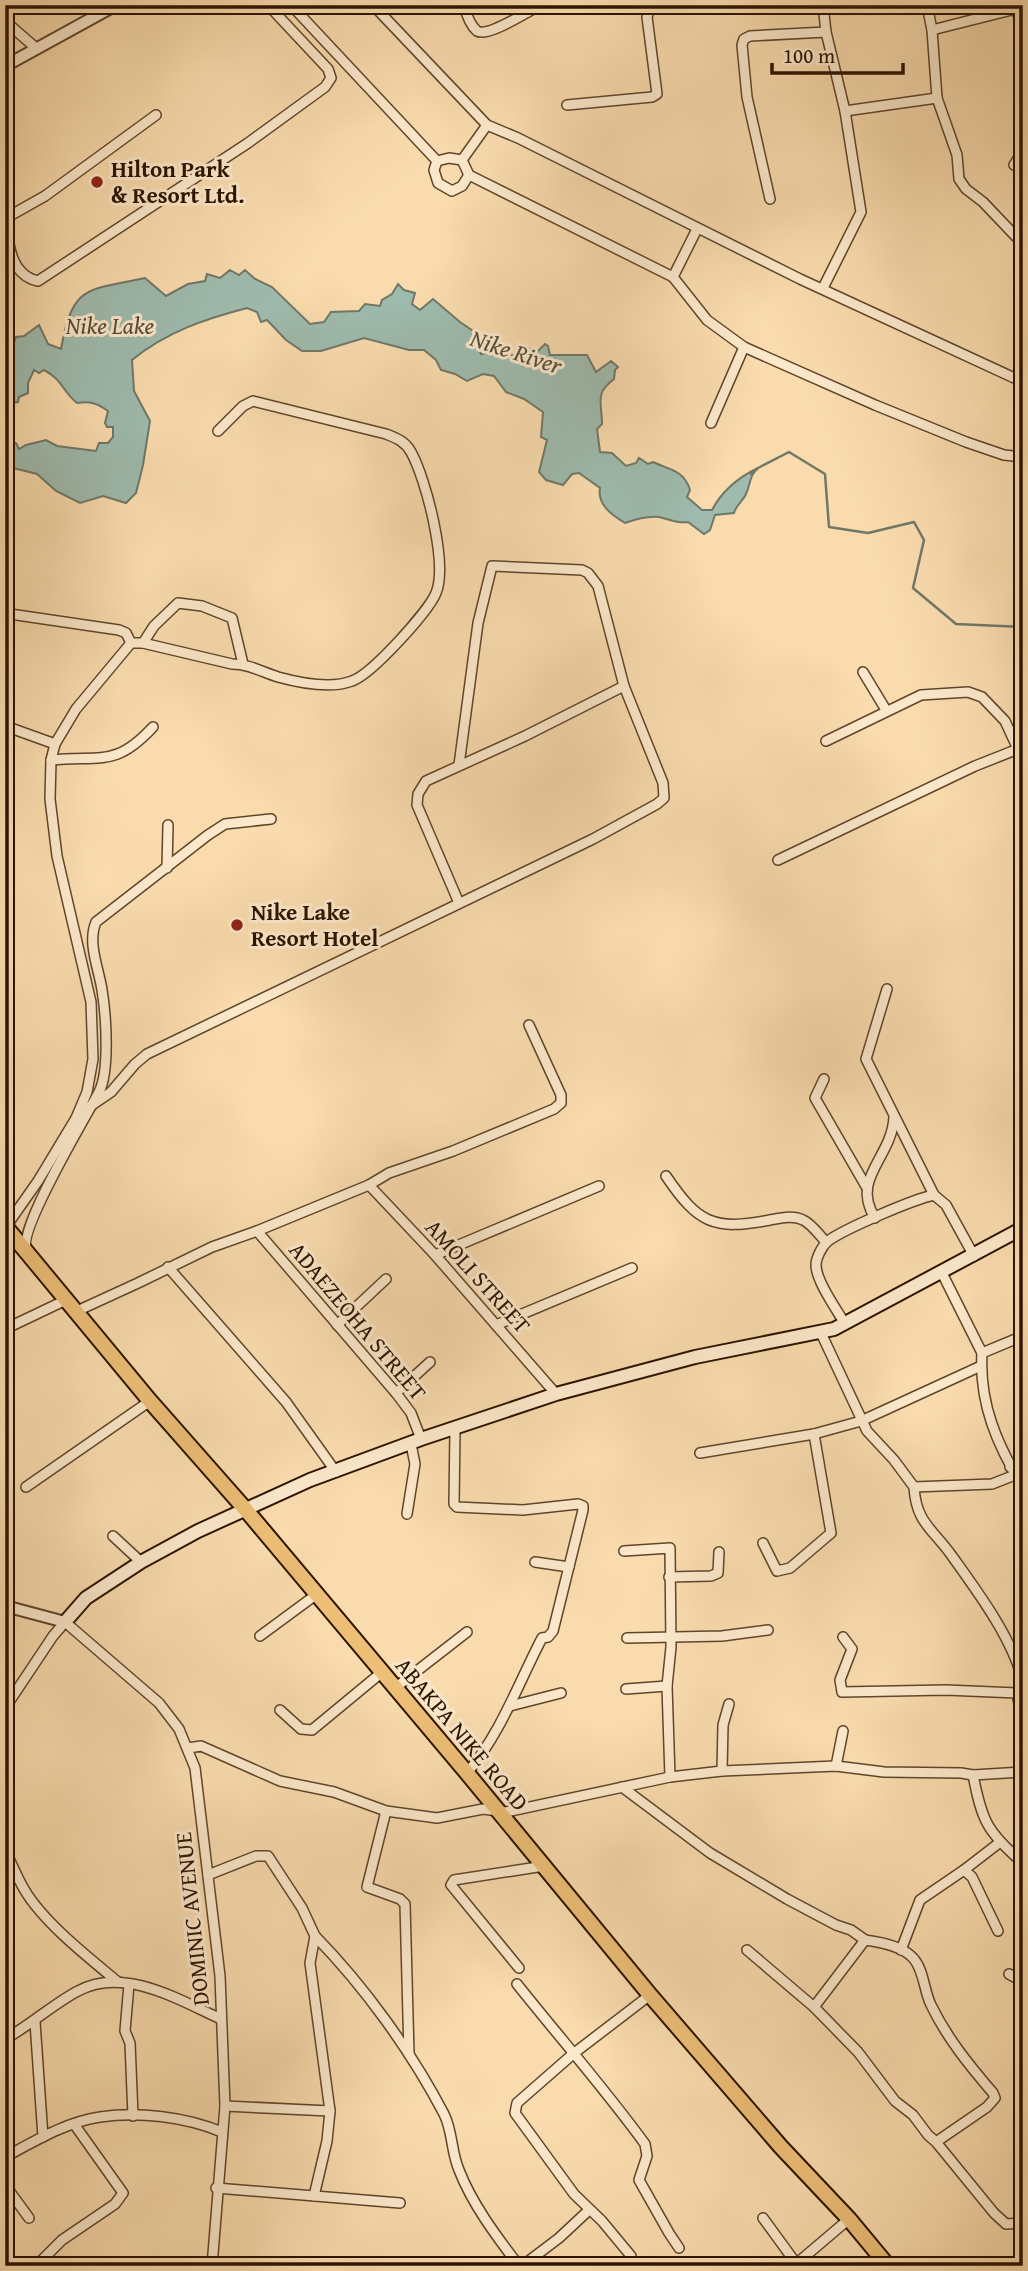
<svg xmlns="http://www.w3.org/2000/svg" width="1028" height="2271" font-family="'Gentium Book Plus',serif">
  <rect width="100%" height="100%" fill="#f9dbad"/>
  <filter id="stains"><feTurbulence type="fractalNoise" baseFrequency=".00286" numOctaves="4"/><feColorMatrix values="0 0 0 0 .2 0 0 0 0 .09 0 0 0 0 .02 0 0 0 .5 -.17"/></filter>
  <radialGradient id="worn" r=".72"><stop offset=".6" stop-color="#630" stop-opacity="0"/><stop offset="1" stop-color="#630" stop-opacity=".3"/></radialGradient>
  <path fill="#9ebbae" stroke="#707868" stroke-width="2" d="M230 270 239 275 245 270 255 279 272 287 310 324 324 322 331 312 359 311 365 304 380 306 382 300 392 294 398 284 404 290 415 293 412 304 420 310 433 299 460 322 479 335 475 341 481 354 491 352 499 348 507 356 519 354 527 348 538 351 545 344 548 346 550 355H587L596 372 611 361 618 367 615 370 614 379C594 394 602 402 602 424L597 429 600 452 612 453 626 466 636 463 639 458 648 464 653 462C670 470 684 470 690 490L687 497 702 510H712C722 491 739 477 758 468 749 476 751 483 746 494 743 501 736 505 734 513L715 515 710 530 704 534 688 522C678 524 669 519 659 517 647 516 636 519 625 523 612 515 597 505 600 488L579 473 572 474 563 485 546 480 539 472 547 440 541 437 543 412 524 399 506 392 494 376 483 374 467 381 455 374 441 370 436 360 424 350H409L364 338 321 351H302L286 340 267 320 261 322 257 312 247 308C205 319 166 332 132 360L134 391 150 421 143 465 136 493 126 503 103 496 80 503 56 491 37 474 5 466V440L16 443 19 449 26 445 46 440 57 446 96 451 99 443H108L113 437V427H107L105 423 108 411C97 403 90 401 77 403 62 391 63 380 44 370L39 373 34 370 28 383V393L19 397 18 402 5 404V352L10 354 16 337 24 336 39 325 48 344 61 349C73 283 87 291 145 278L166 296 188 284 205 281 207 274 220 278Z"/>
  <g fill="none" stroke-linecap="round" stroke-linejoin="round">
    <path stroke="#707868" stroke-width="2.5" d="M751 474 758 468 789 452 825 474 829 527 868 533 914 522 924 540 913 588 956 624 1023 627"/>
    <defs>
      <g id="minor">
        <path d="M291 5 437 161 449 158 462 160 487 125"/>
        <path d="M373 5 487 125 518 138 800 279 1023 382"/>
        <path d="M464 5C466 13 470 25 477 31 487 37 520 16 530 11"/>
        <path d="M823 5 826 32 845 111 861 212 823 288"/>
        <path d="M927 5 932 30 937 98 957 155 959 179 966 189 983 202 1023 244"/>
        <path d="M1014 9 1023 21"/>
        <path d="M5 21 37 49"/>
        <path d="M932 30 1023 7"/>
        <path d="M567 105 652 97 657 94 647 17 651 5"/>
        <path d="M845 111 937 98"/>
        <path d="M462 160 469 175 673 277 707 320 744 347 875 405 966 442 1004 455 1023 457"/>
        <path d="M437 161 434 170 438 183 452 191 462 186 469 175"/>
        <path d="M1014 165 1023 151"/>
        <path d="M770 199 747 97 742 45 744 39 750 36 826 32"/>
        <path d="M5 215C8 240 9 275 38 281L248 143 325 87 331 78 328 69 268 5"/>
        <path d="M6 218 45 196 156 115"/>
        <path d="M673 277 697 229"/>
        <path d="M711 423 744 347"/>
        <path d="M5 610 10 614 119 630 126 633 131 643"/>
        <path d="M143 643 154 626 178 603 202 606 232 618 243 664"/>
        <path d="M863 672 886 710"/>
        <path d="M5 726 55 744"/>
        <path d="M826 741 921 695 968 692 982 697 1005 721 1018 749 1023 766"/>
        <path d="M51 760C101 755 115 768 153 727"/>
        <path d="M778 860 975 766 1018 749"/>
        <path d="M167 868 168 825"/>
        <path d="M459 903 417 805 418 794 426 781 525 736 624 686"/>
        <path d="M887 989 866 1059 934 1195"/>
        <path d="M824 1079 815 1098 867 1188"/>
        <path d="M89 1107 111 1092 135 1064 147 1054 593 839 657 804 664 798 663 783 624 686 598 586 588 573 582 570 492 566 478 623 459 765"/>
        <path d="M666 1176C698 1223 713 1231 770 1220 781 1218 793 1215 803 1220 812 1224 819 1235 826 1242"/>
        <path d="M369 1185 435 1255 556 1394"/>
        <path d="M875 1218C850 1178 892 1158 894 1117"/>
        <path d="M5 1228 38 1181 76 1118 87 1092 93 1059 91 1002 57 856 50 799 51 760 55 744 76 709 131 643H143L232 664C249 664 262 672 278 677 300 683 331 689 352 681 372 674 428 612 436 593 448 564 426 479 411 452 405 441 396 438 386 434L253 401 243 406 218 431"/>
        <path d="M257 1231 396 1393 411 1413 421 1439"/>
        <path d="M27 1250C16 1232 87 1115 99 1092 110 1071 106 1014 102 990 99 969 87 943 96 922L208 835 225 824 271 819"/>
        <path d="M435 1255 599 1186"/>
        <path d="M168 1267 286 1402 336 1472"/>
        <path d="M942 1273 982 1353C979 1403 997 1445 1023 1487"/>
        <path d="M77 1311 138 1283 212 1247 257 1231 369 1185 389 1173 453 1151 554 1109 561 1103V1095L529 1025"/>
        <path d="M845 1324C837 1310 816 1281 816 1265 816 1258 822 1246 828 1241 844 1229 914 1199 934 1195L946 1205 974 1256"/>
        <path d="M337 1325 386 1279"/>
        <path d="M496 1325 632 1268"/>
        <path d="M5 1329 68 1299"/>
        <path d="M821 1333 867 1431 894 1460 914 1487 992 1484 1015 1475"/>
        <path d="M982 1353 1023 1336"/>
        <path d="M396 1393 430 1362"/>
        <path d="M455 1429 454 1504 457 1507 523 1510 578 1504 583 1506V1510L553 1631 548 1637 542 1638C518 1684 501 1733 467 1773"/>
        <path d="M700 1453 814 1434 861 1421 981 1366"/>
        <path d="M1010 1467 1023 1459"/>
        <path d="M26 1487 150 1401"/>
        <path d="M914 1487C916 1523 933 1529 952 1556 977 1591 1013 1639 1023 1682"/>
        <path d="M407 1514 415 1464 411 1444"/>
        <path d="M113 1536 141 1562"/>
        <path d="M763 1543 777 1571 790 1568 831 1533 814 1434"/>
        <path d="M624 1551 670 1548 671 1647 667 1686 670 1777"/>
        <path d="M535 1562 569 1567"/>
        <path d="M669 1577 711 1576 718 1573 719 1552"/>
        <path d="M260 1636 317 1594"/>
        <path d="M843 1637 852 1649 840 1680 842 1692 946 1690 1017 1693"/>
        <path d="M627 1638 722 1636 768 1630"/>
        <path d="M1020 1687 1017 1693 1023 1724"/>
        <path d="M395 1688 467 1632"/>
        <path d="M626 1689 667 1686"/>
        <path d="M510 1706 561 1693"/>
        <path d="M5 1708 53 1636 65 1622 159 1703 179 1729 195 1768 220 1976 225 2106 212 2266"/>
        <path d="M280 1710 301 1729 312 1730 381 1673"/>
        <path d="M188 1748 201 1746 280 1781 334 1792 386 1811 437 1818 483 1809 506 1812 670 1777 722 1771 836 1766 884 1772 961 1773 973 1775 1023 1772"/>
        <path d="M836 1766 843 1731"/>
        <path d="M722 1771 723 1725 729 1704"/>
        <path d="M973 1775C982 1821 987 1832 1023 1863"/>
        <path d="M622 1787 710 1853 787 1899 836 1925 851 1930 865 1940"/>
        <path d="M386 1811 367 1887 400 1899 405 1904 409 2054"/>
        <path d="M5 1849C11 1863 17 1877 24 1889 43 1922 89 1958 118 1982"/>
        <path d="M208 1875 256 1856H268L302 1908 315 1936 310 1963 330 2111 327 2141 314 2196"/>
        <path d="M998 1931 972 1877 964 1870 999 1843"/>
        <path d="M315 1936C364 1986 411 2051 444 2114 453 2132 451 2152 459 2170 472 2204 497 2237 519 2266"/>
        <path d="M747 1950 814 2007"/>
        <path d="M901 1950 920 1900 964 1870"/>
        <path d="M519 1968 451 1885 454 1880 544 1866"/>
        <path d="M1009 1974 1023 1982"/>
        <path d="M129 1984 125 2031 130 2043 133 2116"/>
        <path d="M517 1984C560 2038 605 2089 645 2144L647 2156 639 2180 669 2233 679 2248"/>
        <path d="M35 2022 43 2137"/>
        <path d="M5 2039C31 2025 53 2004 78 1991 124 1966 179 2000 221 2019"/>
        <path d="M225 2106 330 2111"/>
        <path d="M936 2142 987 2107 995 2098 993 2093C969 2065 947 2038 931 2005 924 1991 924 1971 914 1959 903 1946 881 1942 865 1940L814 2007 858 2052 895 2101 913 2115 928 2135 936 2142 994 2213 1006 2224 1023 2223"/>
        <path d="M5 2157C35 2141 66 2122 100 2117 138 2111 186 2117 222 2132"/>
        <path d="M5 2185 29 2218"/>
        <path d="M216 2188 400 2203"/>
        <path d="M763 2218 798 2266"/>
        <path d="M631 2256 602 2221 574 2194 515 2113 517 2103 573 2054 650 1995"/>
        <path d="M796 2264 849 2219"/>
        <path d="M36 2266 62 2240 115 2204 123 2193 74 2124"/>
        <path d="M522 2266 559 2238 589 2210"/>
      </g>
      <g id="tertiary">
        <path d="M5 66 116 5"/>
        <path d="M5 1606 65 1622"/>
      </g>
      <path id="secondary" d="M65 1622 86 1598 141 1562 198 1531 310 1480 421 1439 556 1394 695 1357 834 1329 1023 1228"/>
      <path id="primary" d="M5 1226 150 1401 246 1510 467 1773 650 1995 781 2147 849 2219 888 2266"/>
    </defs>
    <use href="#minor" stroke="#5f452b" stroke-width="12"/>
    <use href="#tertiary" stroke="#5f452b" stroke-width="14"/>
    <use href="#secondary" stroke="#2c1300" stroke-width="16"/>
    <use href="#primary" stroke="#2c1300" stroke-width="18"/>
    <use href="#minor" stroke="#fbe8ca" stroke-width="9"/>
    <use href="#tertiary" stroke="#fbe8ca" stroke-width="10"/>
    <use href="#secondary" stroke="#fbe8ca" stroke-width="12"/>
    <use href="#primary" stroke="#ecbe76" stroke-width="14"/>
  </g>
  <g fill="#8f2418" stroke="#fbe8ca" stroke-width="2.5">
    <circle cx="97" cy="182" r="7"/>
    <circle cx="237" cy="925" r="7"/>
  </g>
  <g text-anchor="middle" stroke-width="6" stroke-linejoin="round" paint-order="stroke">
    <g font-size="23" font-weight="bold" fill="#2c1300" stroke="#fbe8ca" text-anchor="start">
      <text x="111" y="177">Hilton Park<tspan x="111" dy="26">&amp; Resort Ltd.</tspan></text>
      <text x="251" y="920">Nike Lake<tspan x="251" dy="26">Resort Hotel</tspan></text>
    </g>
    <g font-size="23" fill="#2c1300" stroke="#fbe8ca">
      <text transform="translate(478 1276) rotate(48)" y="8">AMOLI STREET</text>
      <text transform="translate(358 1321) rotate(50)" y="8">ADAEZEOHA STREET</text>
      <text transform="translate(462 1734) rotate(50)" y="8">ABAKPA NIKE ROAD</text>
      <text transform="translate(192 1919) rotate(-96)" y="8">DOMINIC AVENUE</text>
    </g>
    <g font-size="24" font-style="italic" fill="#544e3d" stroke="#fbe8ca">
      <text x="110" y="334">Nike Lake</text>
      <text transform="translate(516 352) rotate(18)" y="8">Nike River</text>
    </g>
  </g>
  <rect width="1028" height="2271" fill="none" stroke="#f9dbad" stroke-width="28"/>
  <rect x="7" y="7" width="1014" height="2257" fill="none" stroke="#2c1300" stroke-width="3.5"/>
  <rect x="14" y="14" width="1000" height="2243" fill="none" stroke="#2c1300" stroke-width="2"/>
  <path d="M772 63v10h131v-10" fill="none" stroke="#2c1300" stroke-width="3.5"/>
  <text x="783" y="63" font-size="21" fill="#2c1300" stroke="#fbe8ca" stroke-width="5" paint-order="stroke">100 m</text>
  <rect width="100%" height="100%" filter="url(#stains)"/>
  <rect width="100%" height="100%" fill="url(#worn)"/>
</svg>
